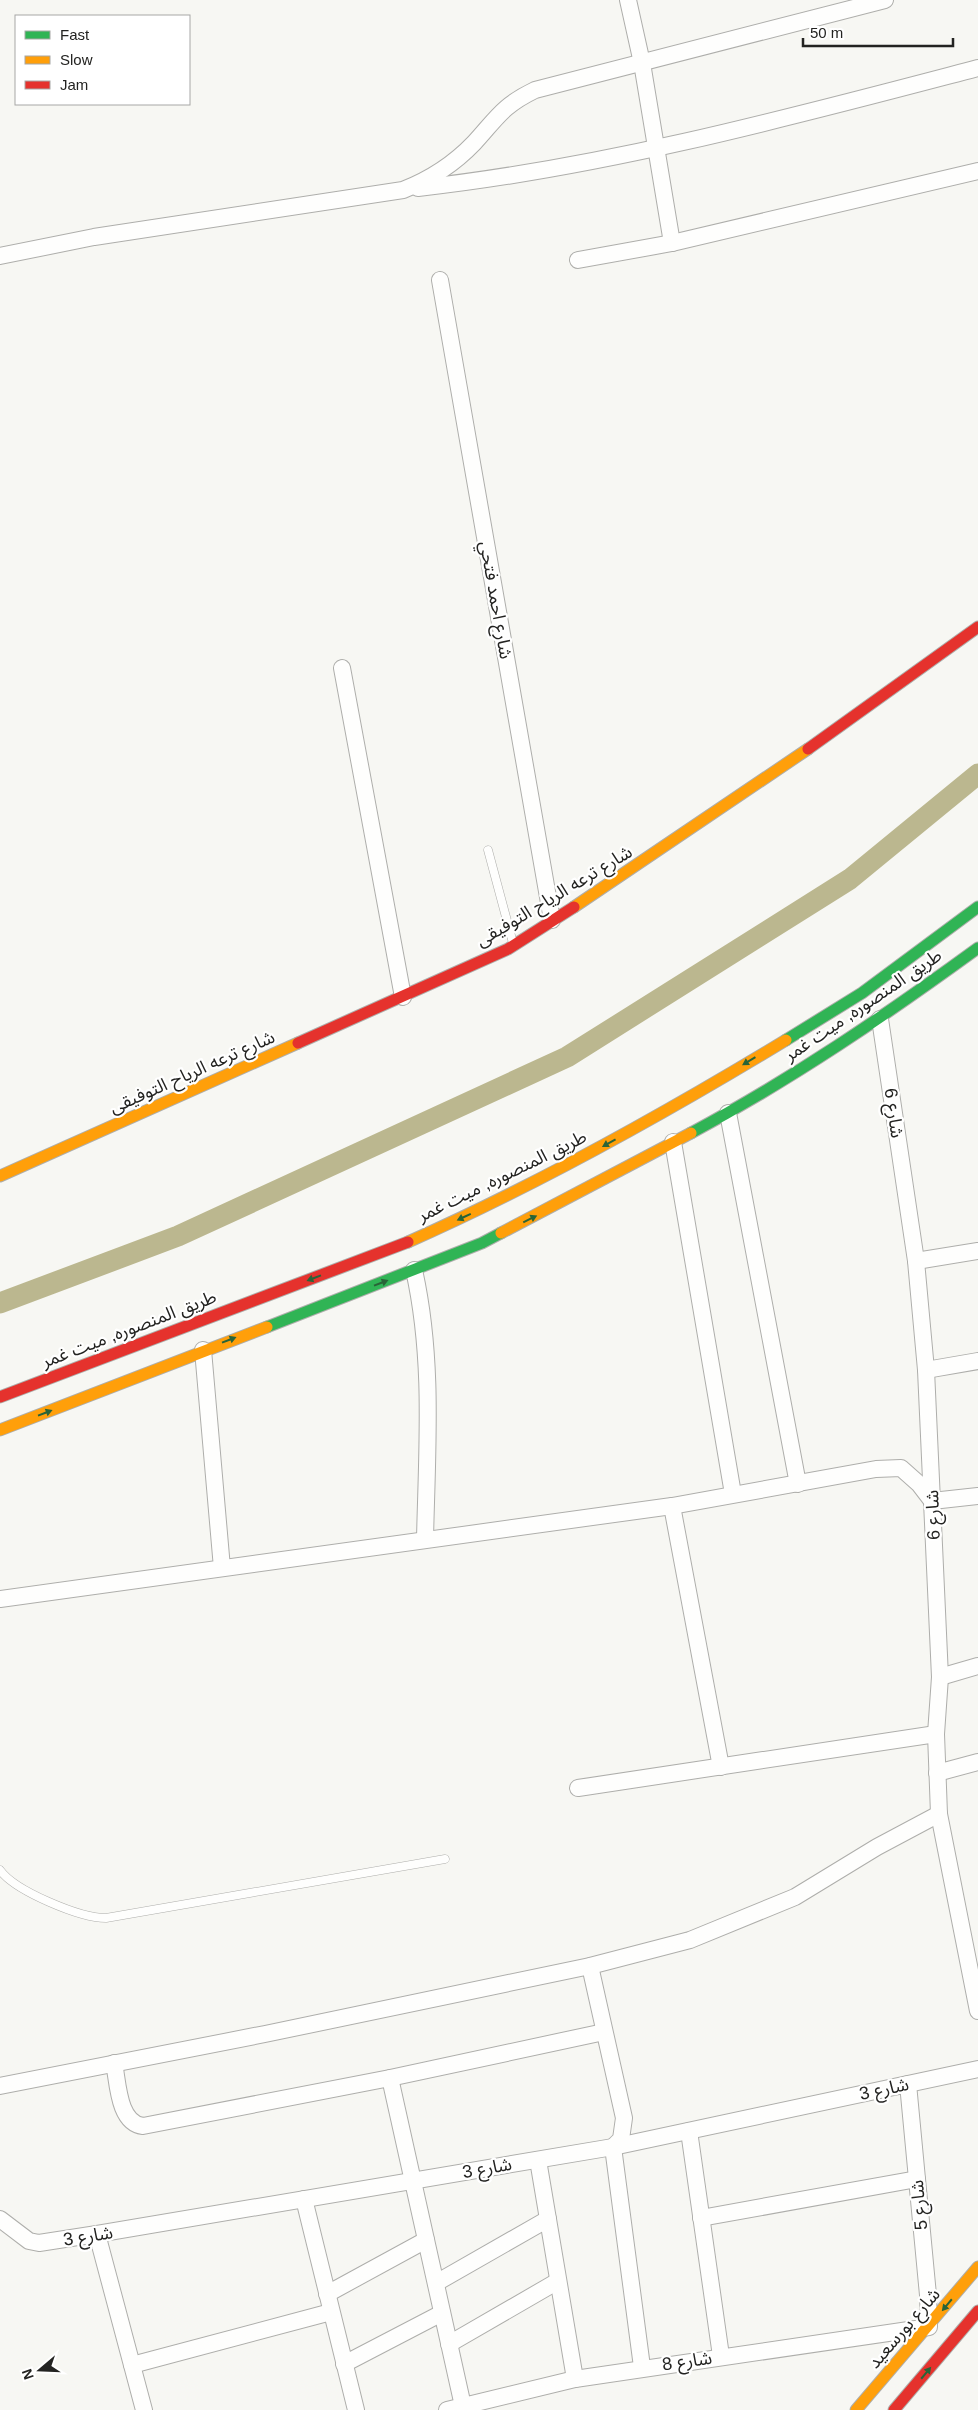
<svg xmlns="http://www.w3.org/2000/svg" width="978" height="2410" font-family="Helvetica,'Noto Sans Arabic',sans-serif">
  <rect width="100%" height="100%" fill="#f7f7f3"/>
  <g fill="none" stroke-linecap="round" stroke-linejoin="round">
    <path stroke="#bbb78f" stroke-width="21" d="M0 1303 178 1236 567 1057 850 879 978 774"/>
    <defs>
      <g id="lane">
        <path d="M488 850 513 943"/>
        <path d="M0 1870C15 1891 80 1918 106 1918L445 1859"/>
      </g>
      <g id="street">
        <path d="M628 0 642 63 672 243"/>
        <path d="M418 188C607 167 795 116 978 68"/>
        <path d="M0 256 94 237 403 190C431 179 453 165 474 143 497 118 502 106 535 90L885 0"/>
        <path d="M578 260 672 243 978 171"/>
        <path d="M440 280 552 920"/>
        <path d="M342 668 403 997"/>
        <path d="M880 1019 916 1261 926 1370 940 1677 936 1734 939 1814 978 2011"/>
        <path d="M728 1113 798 1484"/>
        <path d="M673 1142 733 1494"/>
        <path d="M916 1261 978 1251"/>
        <path d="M414 1270C434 1360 427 1448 425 1539"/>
        <path d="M203 1350 222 1568"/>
        <path d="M926 1370 978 1361"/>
        <path d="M672 1506 721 1767"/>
        <path d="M0 1599 672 1506 876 1469 901 1468 919 1484 932 1501 978 1496"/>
        <path d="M940 1677 978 1666"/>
        <path d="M937 1773 978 1762"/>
        <path d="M578 1788 936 1734"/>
        <path d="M590 1966 624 2118 621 2139 613 2147 642 2367"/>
        <path d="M114 2063C118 2082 118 2123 143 2126L390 2078 604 2032"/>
        <path d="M390 2078 463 2406"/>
        <path d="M0 2086 265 2034 590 1966 690 1940 795 1897 877 1847 939 1814"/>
        <path d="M689 2131 721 2356"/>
        <path d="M538 2160 575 2379"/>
        <path d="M304 2199 356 2410"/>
        <path d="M701 2218 917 2179"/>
        <path d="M0 2219 29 2241 39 2243 97 2234 613 2147 978 2069"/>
        <path d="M97 2234 144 2410"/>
        <path d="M436 2283 548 2219"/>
        <path d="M327 2294 426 2240"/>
        <path d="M449 2344 558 2281"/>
        <path d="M344 2364 442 2313"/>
        <path d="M132 2365 331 2312"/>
        <path d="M447 2410 575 2379 929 2327 928 2295 908 2084"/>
      </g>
      <g id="fast">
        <path d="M786 1040 862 993 978 907"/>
        <path d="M691 1133C792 1079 886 1015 978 948"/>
        <path d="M267 1327 482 1243 501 1233"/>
      </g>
      <g id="slow">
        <path d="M574 907 808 749"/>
        <path d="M0 1176 298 1043"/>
        <path d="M501 1233 691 1133"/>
        <path d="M408 1242C539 1184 664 1114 786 1040"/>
        <path d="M0 1430 267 1327"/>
        <path d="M856 2410 978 2267"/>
      </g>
      <g id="jam">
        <path d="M808 749 978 627"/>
        <path d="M298 1043 508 949 574 907"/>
        <path d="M0 1397 408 1242"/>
        <path d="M894 2410 978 2311"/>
      </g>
    </defs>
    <use href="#lane" stroke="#aeaeab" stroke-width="9"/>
    <use href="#street" stroke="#aeaeab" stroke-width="18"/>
    <use href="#fast" stroke="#aeaeab" stroke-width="13"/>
    <use href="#slow" stroke="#aeaeab" stroke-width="13"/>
    <use href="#jam" stroke="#aeaeab" stroke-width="13"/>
    <use href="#lane" stroke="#fefefd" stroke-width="8"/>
    <use href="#street" stroke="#fefefd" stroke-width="16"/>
    <use href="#fast" stroke="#30b455" stroke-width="11"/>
    <use href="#slow" stroke="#ff9f0a" stroke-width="11"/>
    <use href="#jam" stroke="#e5322d" stroke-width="11"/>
  </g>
  <defs><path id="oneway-solid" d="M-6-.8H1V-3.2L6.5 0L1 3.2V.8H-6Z" transform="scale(1.25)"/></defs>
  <g fill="#296438">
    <use href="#oneway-solid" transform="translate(749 1061) rotate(149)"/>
    <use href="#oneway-solid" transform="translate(609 1143) rotate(151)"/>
    <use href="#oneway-solid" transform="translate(464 1217) rotate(155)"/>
    <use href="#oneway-solid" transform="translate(530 1219) rotate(-26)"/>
    <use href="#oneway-solid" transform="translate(314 1278) rotate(159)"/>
    <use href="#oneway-solid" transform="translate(381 1283) rotate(-21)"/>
    <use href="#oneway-solid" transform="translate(229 1340) rotate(-21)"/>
    <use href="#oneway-solid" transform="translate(45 1413) rotate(-21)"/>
    <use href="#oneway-solid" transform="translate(947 2305) rotate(130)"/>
    <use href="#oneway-solid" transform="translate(926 2373) rotate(-50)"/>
  </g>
  <g text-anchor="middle" stroke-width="4.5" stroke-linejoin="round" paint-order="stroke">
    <g font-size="18" fill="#232321" stroke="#fff">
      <text transform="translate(496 600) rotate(80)" y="6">شارع احمد فتحي</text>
      <text transform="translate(554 896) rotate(-31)" y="6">شارع ترعه الرياح التوفيقى</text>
      <text transform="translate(863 1005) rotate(-34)" y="6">طريق المنصوره, ميت غمر</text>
      <text transform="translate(192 1072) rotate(-24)" y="6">شارع ترعه الرياح التوفيقى</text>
      <text transform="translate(894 1113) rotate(82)" y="6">شارع 6</text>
      <text transform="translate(502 1176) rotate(-26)" y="6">طريق المنصوره, ميت غمر</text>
      <text transform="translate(129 1329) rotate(-21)" y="6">طريق المنصوره, ميت غمر</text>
      <text transform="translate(933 1515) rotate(-92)" y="6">شارع 6</text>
      <text transform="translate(884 2089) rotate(-12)" y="6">شارع 3</text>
      <text transform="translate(487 2168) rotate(-10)" y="6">شارع 3</text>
      <text transform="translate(919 2205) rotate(-95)" y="6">شارع 5</text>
      <text transform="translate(88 2236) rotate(-9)" y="6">شارع 3</text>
      <text transform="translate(904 2328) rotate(-49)" y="6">شارع بورسعيد</text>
      <text transform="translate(687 2361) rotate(-8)" y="6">شارع 8</text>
    </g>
  </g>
  <rect x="15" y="15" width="175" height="90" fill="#ffffff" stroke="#a7a7a6"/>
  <rect x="25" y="31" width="25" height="8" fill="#30b455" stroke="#a7a7a6"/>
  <text x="60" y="40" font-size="15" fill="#232321">Fast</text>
  <rect x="25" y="56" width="25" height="8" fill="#ff9f0a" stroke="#a7a7a6"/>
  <text x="60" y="65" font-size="15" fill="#232321">Slow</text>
  <rect x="25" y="81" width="25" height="8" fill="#e5322d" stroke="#a7a7a6"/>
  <text x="60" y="90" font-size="15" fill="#232321">Jam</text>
  <g transform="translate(40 2370) rotate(251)" stroke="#ffffff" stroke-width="4" paint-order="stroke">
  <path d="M0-4L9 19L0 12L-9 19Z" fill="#232321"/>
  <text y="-8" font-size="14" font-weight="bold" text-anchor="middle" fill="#232321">N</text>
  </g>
  <path d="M803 38v8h150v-8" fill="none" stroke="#232321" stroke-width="2.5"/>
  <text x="810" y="38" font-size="15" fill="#232321" stroke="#ffffff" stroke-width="4" paint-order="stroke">50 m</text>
</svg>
